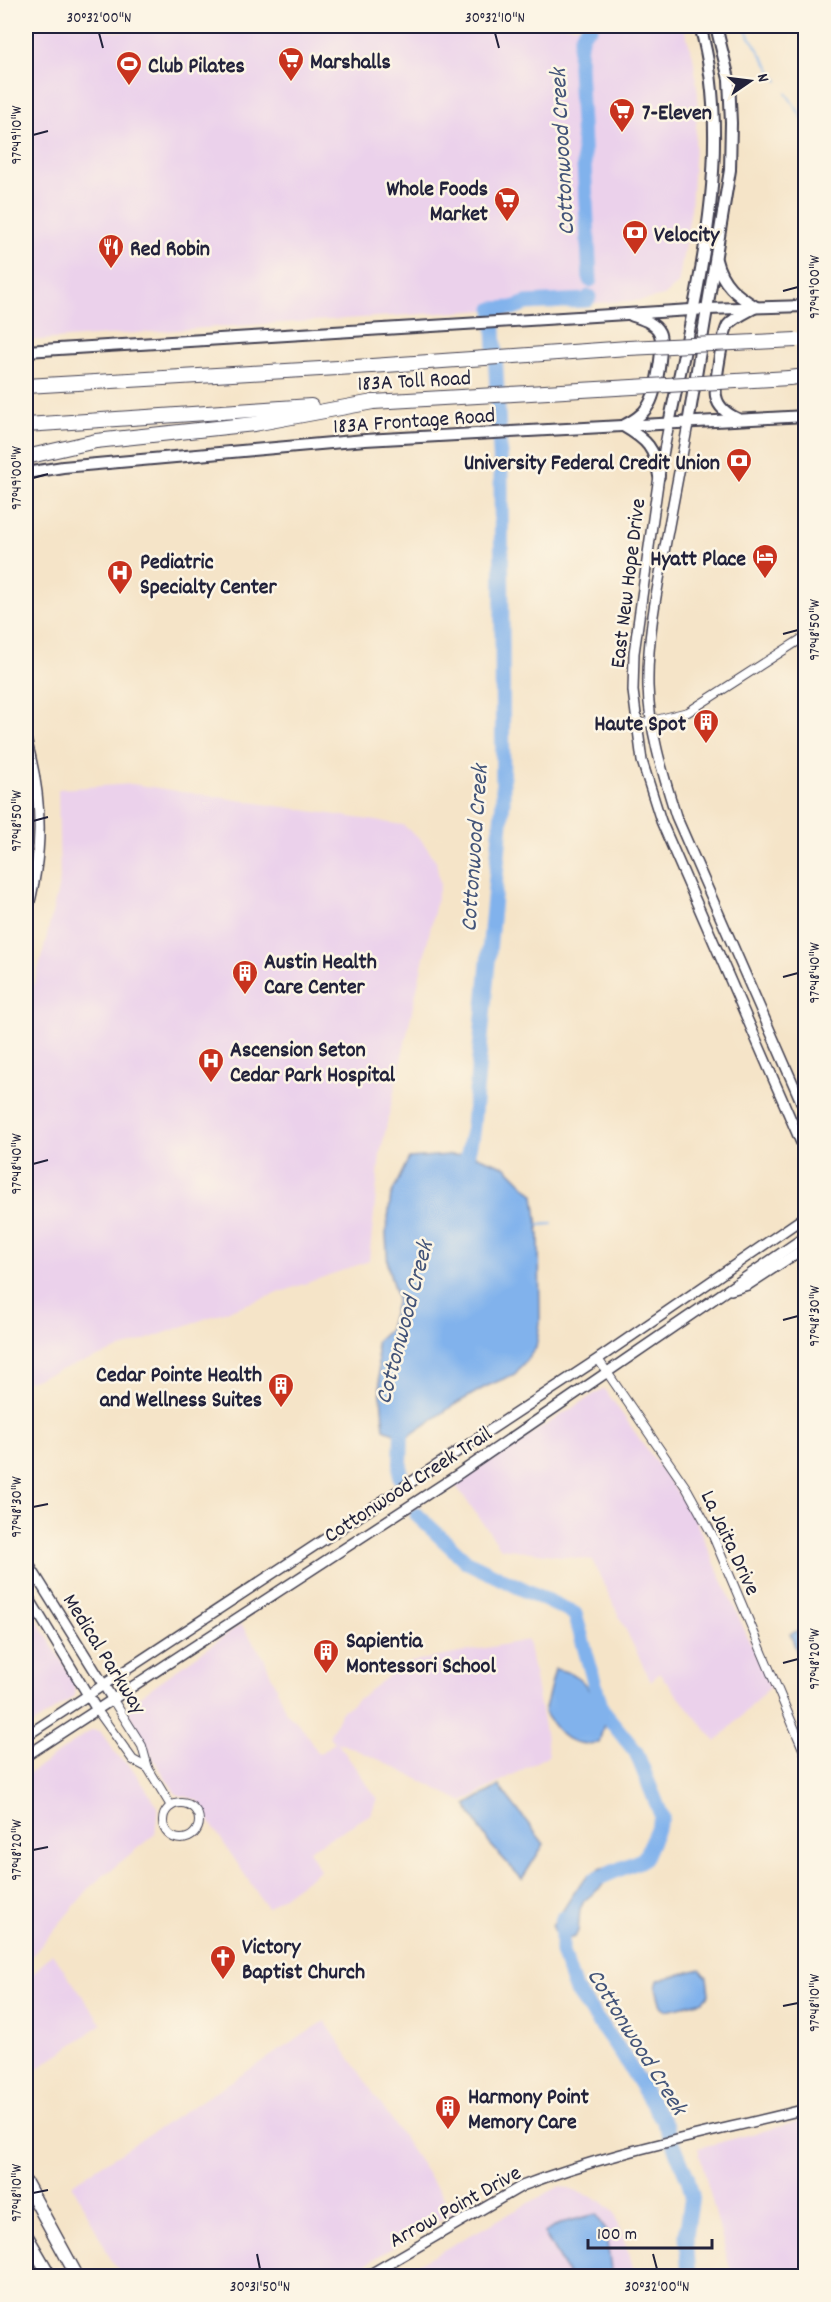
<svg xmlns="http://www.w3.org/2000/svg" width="831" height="2302" font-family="Dekko,sans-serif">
  <rect width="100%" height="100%" fill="#fcf5e5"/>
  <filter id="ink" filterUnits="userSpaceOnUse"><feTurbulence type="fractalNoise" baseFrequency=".0167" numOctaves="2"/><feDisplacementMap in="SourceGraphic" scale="12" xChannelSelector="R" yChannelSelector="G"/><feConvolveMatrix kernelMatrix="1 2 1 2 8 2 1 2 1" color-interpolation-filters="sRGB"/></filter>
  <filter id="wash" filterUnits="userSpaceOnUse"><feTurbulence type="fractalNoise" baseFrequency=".008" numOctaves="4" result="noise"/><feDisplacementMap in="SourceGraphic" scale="24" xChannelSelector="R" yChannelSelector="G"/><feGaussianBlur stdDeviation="1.35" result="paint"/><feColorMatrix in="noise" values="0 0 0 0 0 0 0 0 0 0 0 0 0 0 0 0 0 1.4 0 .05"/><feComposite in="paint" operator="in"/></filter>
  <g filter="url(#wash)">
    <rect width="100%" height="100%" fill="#f5e4c8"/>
    <g fill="#ebd1eb">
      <path d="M26 26H98L107 31 129 32 149 26H683L693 56 698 95 691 209 678 284 664 296 645 300 218 327 26 341Z"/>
      <path d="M132 784 403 825 422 841 436 861 440 885 380 1155 369 1261 26 1382V1013L45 944 60 880 58 789Z"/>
      <path d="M604 1388 693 1515 770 1687 716 1742 659 1673 651 1682 592 1560 501 1548 454 1483Z"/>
      <path d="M26 1602 74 1681 75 1696 26 1729Z"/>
      <path d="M241 1624 264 1658 286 1712 301 1726 319 1754 335 1742 329 1737 341 1712 406 1663 528 1640 549 1755 463 1802 380 1760 337 1742 377 1798 371 1814 309 1850 320 1870 267 1908 207 1818 197 1800 176 1794 149 1752 126 1706Z"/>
      <path d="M91 1730 100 1731 116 1754 134 1771 158 1807 155 1834 92 1885 26 1963V1776Z"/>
      <path d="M52 1953 102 2024 33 2072 26 2058V1982Z"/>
      <path d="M325 2021 453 2212 345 2276H123L113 2263 72 2184Z"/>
      <path d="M805 2120V2276H732L698 2148Z"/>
      <path d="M560 2186 600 2200 615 2213 636 2276H396Z"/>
    </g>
    <g fill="#81b2ec" stroke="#526a94" stroke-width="1.5">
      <path d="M449 1155 477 1156 506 1167 534 1195 539 1235 540 1323 536 1348 515 1374 485 1387 454 1405 406 1438 384 1429 376 1342 389 1330 397 1299 388 1267 386 1234 391 1195 409 1158Z"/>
      <path d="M805 1628V1666L803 1667 790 1634Z"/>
      <path d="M555 1669C589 1675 587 1692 606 1716L599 1743C568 1747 561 1736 544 1712Z"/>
      <path d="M499 1786 544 1844 522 1879 489 1843 466 1805Z"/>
      <path d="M609 1866 615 1867 601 1887 584 1901 580 1909 578 1931 575 1937 567 1939 556 1934 552 1925C572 1903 576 1874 609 1866Z"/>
      <path d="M700 1969 707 1977 709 1994 703 2001 667 2010 661 2006 656 1988 658 1980Z"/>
      <path d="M596 2214 605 2229 612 2276H569L544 2233 561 2223Z"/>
    </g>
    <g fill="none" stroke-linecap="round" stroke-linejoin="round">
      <g stroke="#81b2ec" stroke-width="2">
        <path d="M743 26 778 81"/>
        <path d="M786 93 806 123"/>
        <path d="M536 1225 552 1224"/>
      </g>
      <g stroke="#81b2ec" stroke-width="15">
        <path d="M590 280 579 66C580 51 577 34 591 26"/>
        <path d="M463 1175 472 1135 503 801 501 472 493 309 513 308 526 303 587 300 589 297"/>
        <path d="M400 1478 402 1416"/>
        <path d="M417 1515 467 1562 575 1614 602 1710 636 1752 662 1817 644 1859 594 1880"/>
        <path d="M564 1918 562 1921V1952L575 1989 622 2054 666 2126 688 2179 692 2195 686 2236 689 2276"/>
      </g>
    </g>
  </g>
  <g filter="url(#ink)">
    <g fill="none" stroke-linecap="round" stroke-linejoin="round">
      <defs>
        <g id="minor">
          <path d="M636 725 688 712 806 636"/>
          <path d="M598 1359 687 1489 713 1536 806 1756"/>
          <path d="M113 1700 142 1746 148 1768 171 1806"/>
          <path d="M97 1710 133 1760 148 1768"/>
          <circle cx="181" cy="1821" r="18"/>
        </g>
        <g id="tertiary">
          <path d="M669 424 659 476 634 653 633 691 642 761 661 821 806 1154"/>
          <path d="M688 424C681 461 674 499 667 536 658 585 647 636 648 686 649 730 663 774 676 816L806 1113"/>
          <path d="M26 739C44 802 43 855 26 917"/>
          <path d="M731 1290 748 1285 806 1247"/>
          <path d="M26 1560 113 1700"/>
          <path d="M26 1593 97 1710"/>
          <path d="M26 1736 598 1359 806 1216"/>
          <path d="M26 1756 457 1475 806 1236"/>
          <path d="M367 2276 522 2186C613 2151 711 2133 806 2109"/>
        </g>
        <g id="secondary">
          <path d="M716 260C722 284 736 295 756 307 747 312 735 317 728 325 723 333 714 386 716 396 718 408 728 414 738 419"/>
          <path d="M631 315C641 319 654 322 659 332 665 344 656 395 648 406 642 416 632 421 623 426 647 440 655 448 659 476"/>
          <path d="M26 351 707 309 806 306"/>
          <path d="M669 424C695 299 736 152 700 26"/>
          <path d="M688 424 730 170 731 123 729 79 716 26"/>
          <path d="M26 473 63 467 365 440 806 416"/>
        </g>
        <g id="primary">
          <path d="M26 2183 77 2276"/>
          <path d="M26 2235 50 2276"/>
        </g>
        <g id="motorway">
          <path d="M789 378 806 376"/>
          <path d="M26 386 372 366"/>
          <path d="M26 425 311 406"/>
          <path d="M26 457 96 441 254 424 373 402"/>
        </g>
      </defs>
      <use href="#minor" stroke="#423f50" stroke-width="10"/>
      <use href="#tertiary" stroke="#423f50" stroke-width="12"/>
      <use href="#secondary" stroke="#423f50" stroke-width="14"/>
      <use href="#primary" stroke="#423f50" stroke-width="15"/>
      <use href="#motorway" stroke="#423f50" stroke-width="16"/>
      <use href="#minor" stroke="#fff" stroke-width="8"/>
      <use href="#tertiary" stroke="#fff" stroke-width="9"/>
      <use href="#secondary" stroke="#fff" stroke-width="10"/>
      <use href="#primary" stroke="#fff" stroke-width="12"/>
      <use href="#motorway" stroke="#fff" stroke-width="14"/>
      <defs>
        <g id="motorway-bridge">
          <path d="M372 366 628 348 796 340"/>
          <path d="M373 402 789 378"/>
        </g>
      </defs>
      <use href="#motorway-bridge" stroke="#423f50" stroke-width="16" stroke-linecap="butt"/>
      <use href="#motorway-bridge" stroke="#fff" stroke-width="14"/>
    </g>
  </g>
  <path fill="none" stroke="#22223b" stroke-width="2" d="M99 33 103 48M495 33 499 48M33 135 48 131M783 291 798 287M33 478 48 474M783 634 798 630M33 821 48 817M783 977 798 973M33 1164 48 1160M783 1320 798 1316M33 1507 48 1504M783 1663 798 1659M33 1850 48 1847M783 2006 798 2003M33 2193 48 2190M257 2254 260 2269M653 2254 657 2269"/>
  <defs>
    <symbol id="supermarket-pin" viewBox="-11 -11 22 30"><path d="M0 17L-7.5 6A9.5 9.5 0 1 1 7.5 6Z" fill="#c8321e" stroke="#fcf5e5"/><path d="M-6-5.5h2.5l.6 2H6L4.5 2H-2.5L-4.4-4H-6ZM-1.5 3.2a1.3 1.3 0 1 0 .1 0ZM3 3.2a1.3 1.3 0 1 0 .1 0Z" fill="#fff"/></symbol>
    <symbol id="stadium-pin" viewBox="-11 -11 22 30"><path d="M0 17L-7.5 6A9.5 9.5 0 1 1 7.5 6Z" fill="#c8321e" stroke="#fcf5e5"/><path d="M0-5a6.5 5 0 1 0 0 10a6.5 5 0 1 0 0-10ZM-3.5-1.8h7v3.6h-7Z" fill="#fff"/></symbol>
    <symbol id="bank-pin" viewBox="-11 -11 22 30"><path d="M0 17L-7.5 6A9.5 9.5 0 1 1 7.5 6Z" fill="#c8321e" stroke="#fcf5e5"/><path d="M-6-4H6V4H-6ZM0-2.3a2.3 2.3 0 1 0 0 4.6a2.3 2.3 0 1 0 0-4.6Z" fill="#fff"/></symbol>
    <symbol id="restaurant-pin" viewBox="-11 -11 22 30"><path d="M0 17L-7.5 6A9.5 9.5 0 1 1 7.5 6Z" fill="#c8321e" stroke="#fcf5e5"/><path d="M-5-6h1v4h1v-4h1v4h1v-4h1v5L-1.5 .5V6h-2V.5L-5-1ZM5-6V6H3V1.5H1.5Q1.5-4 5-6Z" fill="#fff"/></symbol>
    <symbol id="hotel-pin" viewBox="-11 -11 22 30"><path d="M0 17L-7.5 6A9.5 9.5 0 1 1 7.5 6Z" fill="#c8321e" stroke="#fcf5e5"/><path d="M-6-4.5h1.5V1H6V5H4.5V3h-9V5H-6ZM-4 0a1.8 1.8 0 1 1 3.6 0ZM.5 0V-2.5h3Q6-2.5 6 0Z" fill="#fff"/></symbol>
    <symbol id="hospital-pin" viewBox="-11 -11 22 30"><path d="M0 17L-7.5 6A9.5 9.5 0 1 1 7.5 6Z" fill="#c8321e" stroke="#fcf5e5"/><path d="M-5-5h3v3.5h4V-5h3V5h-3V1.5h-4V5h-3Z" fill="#fff"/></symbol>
    <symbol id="building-pin" viewBox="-11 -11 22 30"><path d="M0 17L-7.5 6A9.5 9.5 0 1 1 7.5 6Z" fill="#c8321e" stroke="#fcf5e5"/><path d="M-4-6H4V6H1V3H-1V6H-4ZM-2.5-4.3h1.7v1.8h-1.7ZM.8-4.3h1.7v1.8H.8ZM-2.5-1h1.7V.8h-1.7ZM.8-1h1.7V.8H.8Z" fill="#fff"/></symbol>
    <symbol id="church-pin" viewBox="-11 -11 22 30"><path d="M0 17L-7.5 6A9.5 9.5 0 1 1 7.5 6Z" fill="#c8321e" stroke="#fcf5e5"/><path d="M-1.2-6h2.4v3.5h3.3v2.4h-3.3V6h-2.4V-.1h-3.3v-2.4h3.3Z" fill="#fff"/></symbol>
  </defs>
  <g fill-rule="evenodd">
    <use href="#supermarket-pin" x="276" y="45" width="30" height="40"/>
    <use href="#stadium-pin" x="114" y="49" width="30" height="40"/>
    <use href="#supermarket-pin" x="607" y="96" width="30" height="40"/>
    <use href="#supermarket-pin" x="492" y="185" width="30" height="40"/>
    <use href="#bank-pin" x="620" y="218" width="30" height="40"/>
    <use href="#restaurant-pin" x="96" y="232" width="30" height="40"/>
    <use href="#bank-pin" x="724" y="446" width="30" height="40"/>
    <use href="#hotel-pin" x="750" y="542" width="30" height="40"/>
    <use href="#hospital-pin" x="105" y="558" width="30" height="40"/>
    <use href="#building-pin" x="691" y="707" width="30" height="40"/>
    <use href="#building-pin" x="230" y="958" width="30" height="40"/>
    <use href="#hospital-pin" x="196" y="1046" width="30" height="40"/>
    <use href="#building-pin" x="266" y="1371" width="30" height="40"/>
    <use href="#building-pin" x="311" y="1637" width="30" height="40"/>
    <use href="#church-pin" x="208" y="1943" width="30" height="40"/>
    <use href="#building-pin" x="433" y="2093" width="30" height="40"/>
  </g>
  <g text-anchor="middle" stroke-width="5" stroke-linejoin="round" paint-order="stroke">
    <g font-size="22" font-weight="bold" fill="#22223b" stroke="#fcf5e5" text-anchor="start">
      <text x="310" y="68">Marshalls</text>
      <text x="148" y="72">Club Pilates</text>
      <text x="642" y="119">7-Eleven</text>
      <text x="488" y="195" text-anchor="end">Whole Foods<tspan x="488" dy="25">Market</tspan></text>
      <text x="654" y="241">Velocity</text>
      <text x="130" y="255">Red Robin</text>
      <text x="720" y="469" text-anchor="end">University Federal Credit Union</text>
      <text x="746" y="565" text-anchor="end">Hyatt Place</text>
      <text x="140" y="568">Pediatric<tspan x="140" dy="25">Specialty Center</tspan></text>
      <text x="686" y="730" text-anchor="end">Haute Spot</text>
      <text x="264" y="968">Austin Health<tspan x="264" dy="25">Care Center</tspan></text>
      <text x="230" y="1056">Ascension Seton<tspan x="230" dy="25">Cedar Park Hospital</tspan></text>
      <text x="262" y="1381" text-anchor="end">Cedar Pointe Health<tspan x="262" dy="25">and Wellness Suites</tspan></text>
      <text x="346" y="1647">Sapientia<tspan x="346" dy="25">Montessori School</tspan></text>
      <text x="242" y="1953">Victory<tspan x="242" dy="25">Baptist Church</tspan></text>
      <text x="468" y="2103">Harmony Point<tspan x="468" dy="25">Memory Care</tspan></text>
    </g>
    <g font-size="22" fill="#22223b" stroke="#fcf5e5">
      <text transform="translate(414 379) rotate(-3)" y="8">183A Toll Road</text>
      <text transform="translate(414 419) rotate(-4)" y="8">183A Frontage Road</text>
      <text transform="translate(626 583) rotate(-83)" y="8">East New Hope Drive</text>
      <text transform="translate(407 1483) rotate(-33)" y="8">Cottonwood Creek Trail</text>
      <text transform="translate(732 1542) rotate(65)" y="8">La Jaita Drive</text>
      <text transform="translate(106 1653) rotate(58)" y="8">Medical Parkway</text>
      <text transform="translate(454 2205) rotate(-29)" y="8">Arrow Point Drive</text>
    </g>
    <g font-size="24" font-style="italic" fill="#435479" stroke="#fcf5e5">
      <text transform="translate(561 152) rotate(-93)" y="8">Cottonwood Creek</text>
      <text transform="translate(473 848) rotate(-86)" y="8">Cottonwood Creek</text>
      <text transform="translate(403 1322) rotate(-75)" y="8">Cottonwood Creek</text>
      <text transform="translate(638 2041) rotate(58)" y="8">Cottonwood Creek</text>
    </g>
  </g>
  <rect width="831" height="2302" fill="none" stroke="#fcf5e5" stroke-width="66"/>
  <g transform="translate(750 81) rotate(76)" stroke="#fcf5e5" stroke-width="4.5" paint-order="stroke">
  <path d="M0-4.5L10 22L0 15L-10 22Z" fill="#22223b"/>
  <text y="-9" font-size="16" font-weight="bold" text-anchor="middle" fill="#22223b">N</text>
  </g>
  <path d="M588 2239v9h124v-9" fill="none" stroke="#22223b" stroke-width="3"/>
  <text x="597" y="2239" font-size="18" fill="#22223b" stroke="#fcf5e5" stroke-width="4.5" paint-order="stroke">100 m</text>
  <rect x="33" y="33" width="765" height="2236" fill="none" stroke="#22223b" stroke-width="2"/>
  <g font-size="15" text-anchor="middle" fill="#22223b">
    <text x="99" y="22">30°32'00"N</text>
    <text x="495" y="22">30°32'10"N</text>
    <text transform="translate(16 135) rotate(-90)" y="5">97°49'10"W</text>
    <text transform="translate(814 287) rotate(-90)" y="5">97°49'00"W</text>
    <text transform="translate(16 478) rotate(-90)" y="5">97°49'00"W</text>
    <text transform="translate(814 630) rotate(-90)" y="5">97°48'50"W</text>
    <text transform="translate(16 821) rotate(-90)" y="5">97°48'50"W</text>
    <text transform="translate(814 973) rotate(-90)" y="5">97°48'40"W</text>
    <text transform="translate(16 1164) rotate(-90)" y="5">97°48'40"W</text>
    <text transform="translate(814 1316) rotate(-90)" y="5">97°48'30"W</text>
    <text transform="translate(16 1507) rotate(-90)" y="5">97°48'30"W</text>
    <text transform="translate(814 1659) rotate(-90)" y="5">97°48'20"W</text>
    <text transform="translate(16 1850) rotate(-90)" y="5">97°48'20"W</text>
    <text transform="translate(814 2003) rotate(-90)" y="5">97°48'10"W</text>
    <text transform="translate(16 2193) rotate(-90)" y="5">97°48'10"W</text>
    <text x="260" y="2291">30°31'50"N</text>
    <text x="657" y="2291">30°32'00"N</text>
  </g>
</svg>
